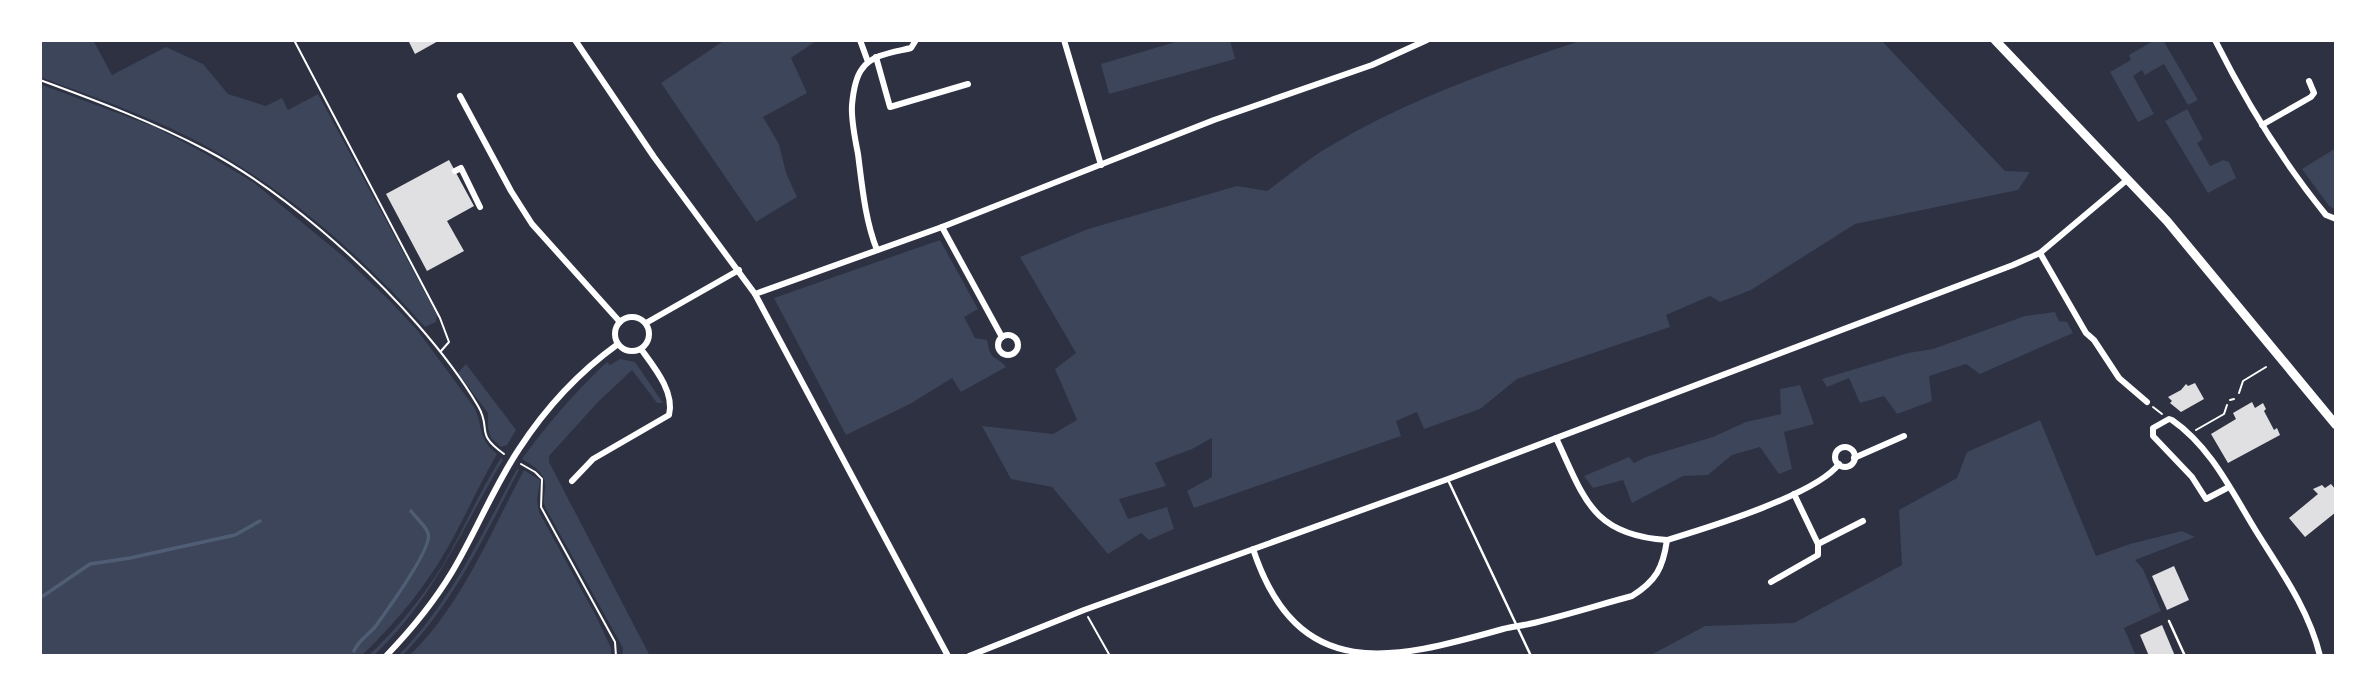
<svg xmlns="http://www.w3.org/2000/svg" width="2376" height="696" font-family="Quicksand,sans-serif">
  <rect width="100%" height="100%" fill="#2d3142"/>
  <g fill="#3c4559">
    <path d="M40 40H93L112 75 166 47 203 64 228 94 266 106 282 98 288 110 318 94 437 315 436 322 425 327C365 259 292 195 213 150 158 119 99 99 40 77Z"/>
    <path d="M725 40 816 41 791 58 807 93 763 117 779 144 786 173 797 197 756 222 661 83Z"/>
    <path d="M1182 40H1230L1235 59 1109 94 1101 64Z"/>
    <path d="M1583 40H1881L2005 171 2030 172 2018 190 1855 224 1751 290 1720 302 1710 296 1666 315 1670 327 1517 379 1480 409 1424 429 1417 412 1396 421 1401 436 1194 508 1187 491 1212 477V438L1192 449 1155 463 1166 486 1119 499 1128 519 1167 507 1174 529 1149 540 1141 533 1108 554 1052 487 1011 479 982 426 1053 434 1077 420 1055 369 1076 353 1020 257 1088 229 1237 186 1267 191C1288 176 1309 158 1332 145 1410 99 1497 68 1583 40Z"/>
    <path d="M2155 40H2163L2198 100 2188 105 2164 64 2145 75 2142 70 2133 76 2154 114 2138 122 2110 72 2131 60 2129 55Z"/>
    <path d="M40 84 155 127 206 154 253 182 344 257 390 301 418 331 474 407C484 427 477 438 497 454 476 490 460 529 438 564 416 598 391 628 361 656H40Z"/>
    <path d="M2187 109 2203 139 2197 143 2210 166 2223 160 2229 162 2236 178 2208 193 2165 121Z"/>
    <path d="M2336 148V210L2329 206 2302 169Z"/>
    <path d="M940 240 978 309 964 317 975 338 987 340C991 363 995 354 1006 367L961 392 952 378 910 404 846 435 774 298Z"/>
    <path d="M2055 312 2059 321 2067 322 2073 333 1980 374 1966 364 1929 376 1932 401 1897 414 1884 396 1860 403 1849 378 1827 387 1822 379 1908 353 1933 349 2025 316Z"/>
    <path d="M620 359 635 362 663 403H657L632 370 598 402 549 456V462L650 656H622L623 648 545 507C542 498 546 492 545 484 545 472 530 464 522 459 548 423 575 392 607 362L610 365Z"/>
    <path d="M466 364 516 430 507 445 501 447 491 438 488 428V413L458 373Z"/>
    <path d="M1800 385 1814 424 1784 432 1792 469 1779 474 1760 447 1732 455 1708 475 1683 476 1632 503 1623 480 1593 488 1584 476 1629 457 1634 463 1646 457 1713 437 1746 422 1781 414 1780 389Z"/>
    <path d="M2040 420 2096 556 2130 544 2182 531 2195 537 2135 560 2143 569 2161 611 2124 628 2136 656H1649L1705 626 1794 623 1902 565 1899 510 1957 478 1967 452Z"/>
    <path d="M501 458 503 460C462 528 433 601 373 656H368C397 629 423 597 444 563 464 529 479 492 501 458Z"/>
    <path d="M517 469 519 470C485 535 454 603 402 656H398C451 602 481 535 517 469Z"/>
    <path d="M524 470 540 480 537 501 539 512 596 616 611 648V656H409C462 605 490 533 524 470Z"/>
  </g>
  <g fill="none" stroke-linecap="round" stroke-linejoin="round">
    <g stroke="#4f5d75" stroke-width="3.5">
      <path d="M40 596H43L90 564 130 558 235 535 260 521"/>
      <path d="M354 651C358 641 368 635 375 627 385 613 434 547 428 533 425 525 416 518 411 511"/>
    </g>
  </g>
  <g fill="#e0e0e3">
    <path d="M408 40H440L415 54Z"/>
    <path d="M449 160 474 206 447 221 464 251 427 271 386 194Z"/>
    <path d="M2195 383 2204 399 2181 412 2170 403 2172 401 2168 397 2181 390 2186 384 2188 386Z"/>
    <path d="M2252 402 2255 408 2263 403 2266 409 2264 411 2274 430 2277 428 2280 435 2228 463 2211 434 2236 419 2233 413Z"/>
    <path d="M2331 484 2336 490V512L2305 537 2289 518 2318 494 2313 489 2322 485 2325 488Z"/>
    <path d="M2174 566 2189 600 2167 610 2152 576Z"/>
    <path d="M2162 625 2175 656H2149L2140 635Z"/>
  </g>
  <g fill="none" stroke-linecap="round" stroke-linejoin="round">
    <g stroke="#fff" stroke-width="2">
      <path d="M294 40 440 318 449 342 441 351"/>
      <path d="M40 80C97 101 153 122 206 150 280 189 363 262 418 325 439 349 461 377 478 406 492 429 474 433 504 454"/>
      <path d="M2239 393 2243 381 2266 367"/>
      <path d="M2230 400 2234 399"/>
      <path d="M2153 407 2162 414"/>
      <path d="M2196 430 2224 414 2227 405"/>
      <path d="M521 464 535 472 542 479 541 507 615 642 616 656"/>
      <path d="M1088 617 1110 656"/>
    </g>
    <g stroke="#fff" stroke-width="2.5">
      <path d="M1449 482 1531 656"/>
      <path d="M2169 621 2185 656"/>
    </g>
    <g stroke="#fff" stroke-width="6">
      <path d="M575 40 654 157 755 294 948 656"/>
      <path d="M860 40 868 62"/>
      <path d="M1064 40 1101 165"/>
      <path d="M2215 40C2246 102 2282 161 2326 215L2336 219"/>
      <path d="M876 57 890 107 968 84"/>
      <path d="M460 96 511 191 532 224 620 322"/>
      <path d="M2262 125 2311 97 2314 93 2309 81"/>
      <path d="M455 171 461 168 480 207"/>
      <path d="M942 227 1002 337"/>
      <path d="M877 250C865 220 862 185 858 154 855 138 851 121 852 105 853 94 855 78 862 69 872 54 895 52 911 48L916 40"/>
      <path d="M2040 253 2086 333 2094 340 2119 378 2147 402"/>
      <path d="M755 294 942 227 1214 120 1372 65 1427 40"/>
      <circle cx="632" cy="334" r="17"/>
      <path d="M646 323 739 270"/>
      <circle cx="1008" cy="345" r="10"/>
      <path d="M1556 438C1584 497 1591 535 1667 540 1706 528 1816 495 1839 464"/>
      <circle cx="1845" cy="457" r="10"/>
      <path d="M1854 458 1904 436"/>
      <path d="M572 481 593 459 669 415C675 392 654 367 641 349"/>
      <path d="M2229 487 2206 499 2192 477 2153 436V428L2169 419 2172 420C2211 447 2232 492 2256 531 2281 571 2309 610 2320 656"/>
      <path d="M1818 544 1863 521"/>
      <path d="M1253 549C1298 685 1393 660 1503 629 1511 627 1520 626 1529 624 1564 616 1598 605 1632 596 1656 581 1663 568 1667 540"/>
      <path d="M1771 582 1818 555V544L1794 494"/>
      <path d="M386 656C411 630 434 602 452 572 476 532 493 488 519 449 545 409 579 372 618 344"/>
      <path d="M969 656 1084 610 1448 479 2013 265 2040 253 2128 179"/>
    </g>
    <path stroke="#fff" stroke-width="9" d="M1995 40 2167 221 2336 425"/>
  </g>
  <rect width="2376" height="696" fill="none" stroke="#ffffff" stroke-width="84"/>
</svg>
